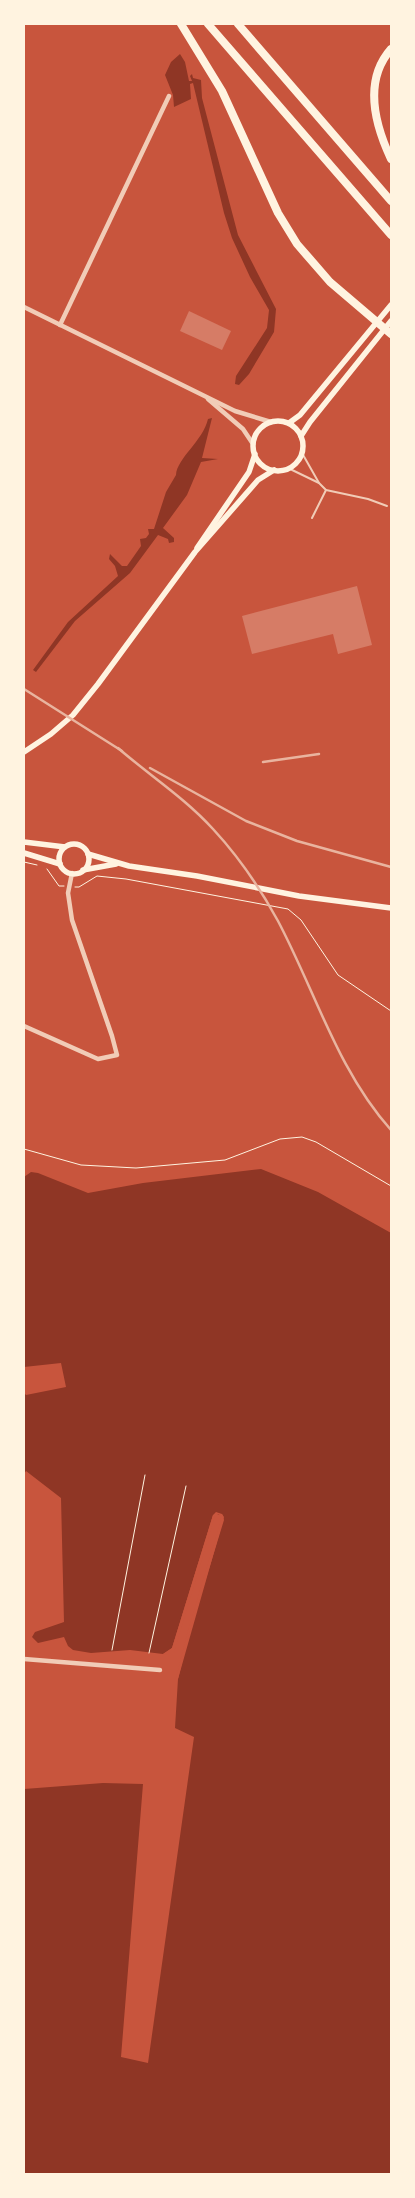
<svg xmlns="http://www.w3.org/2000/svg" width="415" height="2198" font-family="'Crimson Pro',serif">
  <rect width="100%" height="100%" fill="#c8553d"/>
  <g fill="#8f3625">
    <path d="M180 54 185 62 189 81H192L190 76 192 74 193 78 201 80 202 98 238 235 276 309 274 332 249 374 239 385 235 384 236 376 267 328 269 310 250 277 232 238 224 213 193 83 190 84 191 99 174 107 173 95 165 75 171 62Z"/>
    <path d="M212 418 202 458 218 459 201 462 187 495 163 528 174 538V542L169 543 168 539 158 535 130 573 75 621 36 672 33 670 68 622 118 576 115 566 109 559 110 554 122 566H127L141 546 140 539 146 538 149 534 148 529H154L166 492 176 475C177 458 203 441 208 419Z"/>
    <path d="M261 1169 318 1192 391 1233V2174H24V1789L103 1783 143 1784 121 2057 148 2063 194 1737 175 1728 178 1679 224 1517 222 1514 213 1515 172 1648 163 1654 130 1650 91 1653 73 1650 68 1646 64 1637 38 1643 32 1637 35 1632 64 1622 61 1498 26 1471 24 1474V1393L26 1395 66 1387 61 1363 24 1367V1177L31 1172 38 1173 88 1193 143 1183Z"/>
  </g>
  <path fill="#c8553d" d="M216 1512 222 1514 224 1520 190 1631 178 1679 176 1678 188 1630 221 1520 219 1514 215 1516 175 1649 169 1655 163 1654 172 1648 213 1515Z"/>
  <g fill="#d67c66">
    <path d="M189 311 231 331 222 350 180 331Z"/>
    <path d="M357 586 372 645 338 654 333 634 252 654 242 616Z"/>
  </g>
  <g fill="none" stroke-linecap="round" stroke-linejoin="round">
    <g stroke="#fff3e0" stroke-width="1">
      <path d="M24 862 37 865"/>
      <path d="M47 869 59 886H64"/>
      <path d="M75 887H79L97 876 126 879 288 909 301 920 338 975 391 1011"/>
      <path d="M24 1149 81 1165 136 1168 225 1160 280 1139 302 1137 316 1142 391 1186"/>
      <path d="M112 1650 145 1475"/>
      <path d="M149 1653 186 1486"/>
    </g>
    <g stroke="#f1ccb7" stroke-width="2">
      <path d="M302 453 319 483"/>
      <path d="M288 468 319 483 326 490 368 499 387 506"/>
      <path d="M312 518 326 490"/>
    </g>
    <g stroke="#f1ccb7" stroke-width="4.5">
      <path d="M24 307 235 411 271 422"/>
      <path d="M60 325 169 96"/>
      <path d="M208 399 243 429 253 444"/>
      <path d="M24 1026 98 1059 117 1055 112 1036 72 920 68 893 72 873"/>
      <path d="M24 1659 160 1670"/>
    </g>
    <g stroke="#fff3e0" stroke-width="5.5">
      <circle cx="278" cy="446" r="25"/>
      <path d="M289 423 300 415 391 305"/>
      <path d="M301 436 310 422 391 321"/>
      <path d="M197 548 249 472 255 454"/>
      <path d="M24 752 51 734 73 715 98 684 195 552 258 480 274 470"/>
      <path d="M24 842 65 847"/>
      <circle cx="74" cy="859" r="15"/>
      <path d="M24 853 60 864"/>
      <path d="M88 854 129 866 197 876 299 896 391 908"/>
      <path d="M83 870 116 864"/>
    </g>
    <g stroke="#fff3e0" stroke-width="8">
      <path d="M181 24 222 91 278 213 297 244 330 282 391 334"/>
      <path d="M208 24 391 235"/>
      <path d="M238 24 391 201"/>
      <path d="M391 49C363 81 375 125 391 159"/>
    </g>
    <g stroke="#e9b49f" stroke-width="2.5">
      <path d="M24 689 122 751"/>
      <path d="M118 748C149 775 185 798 213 829 238 856 260 888 278 921 315 991 338 1071 391 1130"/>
      <path d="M263 762 319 754"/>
      <path d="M150 768 246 821 297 841 391 867"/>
    </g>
  </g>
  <rect width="415" height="2198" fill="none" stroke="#fff3e0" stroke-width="50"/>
</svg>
